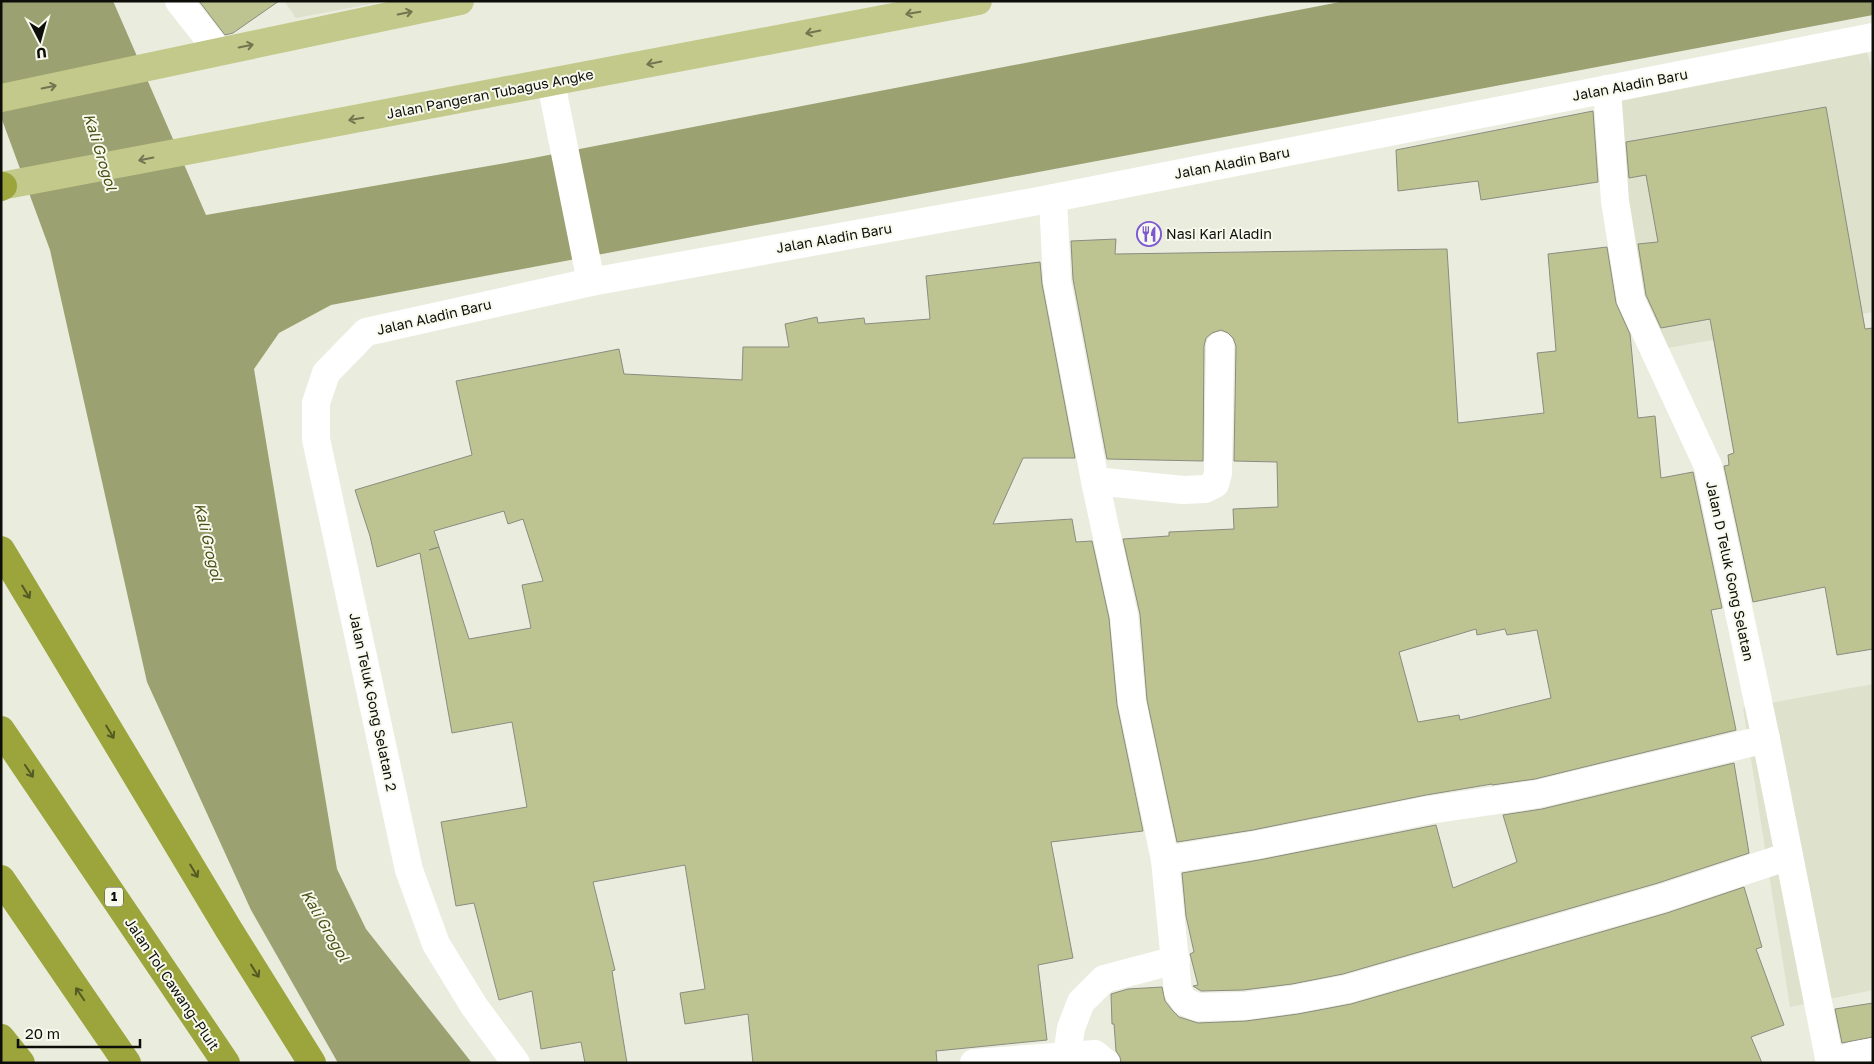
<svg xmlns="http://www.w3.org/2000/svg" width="1874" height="1064" font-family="'Golos Text',sans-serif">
  <rect width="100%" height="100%" fill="#eaecde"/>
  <g fill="#dee1cc">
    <path d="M284 1H386L296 18Z"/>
    <path d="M1861 35 1873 71V312L1639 353 1607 80Z"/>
    <path d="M1873 684V990L1790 1007 1743 708Z"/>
  </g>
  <path fill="#9ba170" d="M1 1H113L206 215 528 159 1345 1H1873V15L331 305 279 333 254 369 337 869 366 929 472 1063H338L251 910 147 682 50 250 1 117Z"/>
  <g fill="#bdc491" stroke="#8a8c80" fill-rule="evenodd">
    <path d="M199 1H279L233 33 225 35Z"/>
    <path d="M1826 107 1865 329 1873 328V649L1837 655 1825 587 1753 602 1724 466 1729 465 1728 455 1734 453 1710 319 1661 328 1646 295 1638 244 1658 242 1646 175 1629 178 1626 142Z"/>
    <path d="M1593 111 1598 182 1481 200 1478 181 1398 191 1396 150Z"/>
    <path d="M1116 239 1115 254 1447 249 1458 423 1544 413 1537 353 1556 351 1548 254 1607 247 1616 303 1630 334 1638 418 1655 416 1661 478 1693 472 1722 608 1711 610 1736 730 1535 779 1492 785V784L1426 795 1253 830 1177 842 1147 700 1140 614 1123 539 1169 536V532L1234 529 1233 509 1278 507 1277 462 1234 461 1236 346 1233 338 1228 333 1221 330 1212 333 1206 338 1204 346 1203 461 1107 459 1073 279 1071 241ZM1476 629 1477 635 1505 629 1507 635 1537 630 1551 698 1460 720 1459 715 1418 722 1399 652Z"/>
    <path d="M1040 262 1042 284 1075 458H1023L993 524 1072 519 1076 542 1092 541 1109 618 1117 705 1143 831 1051 842 1073 958 1038 965 1047 1040 936 1051 937 1063H753L748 1014 685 1024 680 993 705 989 685 865 593 882 615 970 612 971 627 1063H585L581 1042 541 1049 532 991 499 1000 474 903 456 906 441 822 527 807 512 722 452 733 420 553 377 567 370 536 355 490 472 455 456 381 619 349 624 374 742 380 743 347H789L785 324 817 317 818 323 864 318 865 324 930 319 926 276ZM504 511 508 524 523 519 543 581 522 585 531 628 469 639 439 547 429 550 439 547 434 531Z"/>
    <path d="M1734 763 1749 853 1658 883 1343 974 1292 984 1243 990 1201 991 1193 986 1198 985 1190 954 1194 952 1186 916 1182 873 1259 860 1436 825 1453 888 1517 862 1503 815 1542 809Z"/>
    <path d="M1744 887 1762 947 1756 949 1784 1025 1751 1037 1762 1063H1121L1120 1057 1116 1051 1114 1024H1112L1111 994 1128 989 1162 987 1165 1001 1173 1011 1179 1017 1198 1023 1246 1021 1298 1014 1351 1004 1667 913Z"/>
    <path d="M1873 1003V1037L1842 1043 1835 1009Z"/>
  </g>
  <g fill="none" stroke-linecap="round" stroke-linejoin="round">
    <g stroke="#fff" stroke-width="28">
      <path d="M179 1 219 52"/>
      <path d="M551 83 591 282"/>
      <path d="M1607 89 1615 201 1631 300 1708 466 1766 739 1830 1063"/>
      <path d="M1053 198 1057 281 1095 481 1124 616 1132 702 1165 860 1178 992 1185 1002 1198 1007 1244 1006 1295 999 1347 989 1663 898 1789 856"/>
      <path d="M1095 481 1183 490 1205 489 1215 484 1218 473 1220 346"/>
      <path d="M1165 860 1256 845 1429 810 1538 794 1766 739"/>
      <path d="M1067 1055 1071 1028 1081 1002 1104 979 1176 960"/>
      <path d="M516 1063 474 1006 436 944 409 870 316 439V403L326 373 366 332 591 282 1033 202 1873 37"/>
      <path d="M974 1063 1095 1054 1106 1063"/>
      <path d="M1830 1063 1852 1056 1873 1052"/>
    </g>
    <g stroke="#c3c98a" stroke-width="28">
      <path d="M1 98 460 1"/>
      <path d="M1 186 978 1"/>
    </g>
    <g stroke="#9ba53c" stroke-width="28">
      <path d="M1 187 3 186"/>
      <path d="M1 550 229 930 312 1063"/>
      <path d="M1 730 226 1063"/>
      <path d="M1 879 127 1063"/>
      <path d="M1 1038 21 1063"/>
    </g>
  </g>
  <defs><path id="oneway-shaft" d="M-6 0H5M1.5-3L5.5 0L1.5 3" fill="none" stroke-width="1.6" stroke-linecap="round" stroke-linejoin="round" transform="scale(1.25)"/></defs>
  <g stroke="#717550">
    <use href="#oneway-shaft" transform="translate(405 13) rotate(-12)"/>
    <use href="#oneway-shaft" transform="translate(913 13) rotate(170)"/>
    <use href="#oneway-shaft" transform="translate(813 32) rotate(169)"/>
    <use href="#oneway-shaft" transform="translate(246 46) rotate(-12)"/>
    <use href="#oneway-shaft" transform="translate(654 63) rotate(169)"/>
    <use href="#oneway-shaft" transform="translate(49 87) rotate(-12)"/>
    <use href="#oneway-shaft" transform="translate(356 119) rotate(170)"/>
    <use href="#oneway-shaft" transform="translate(146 159) rotate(169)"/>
  </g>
  <g stroke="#545a23">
    <use href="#oneway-shaft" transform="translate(26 592) rotate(59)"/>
    <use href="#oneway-shaft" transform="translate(110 732) rotate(59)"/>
    <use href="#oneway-shaft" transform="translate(29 771) rotate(56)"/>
    <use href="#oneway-shaft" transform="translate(194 871) rotate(59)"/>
    <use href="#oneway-shaft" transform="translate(255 971) rotate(58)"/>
    <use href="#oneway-shaft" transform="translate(80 994) rotate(-124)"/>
  </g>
  <defs>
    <symbol id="restaurant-ring" viewBox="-11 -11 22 22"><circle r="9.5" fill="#f7f9ec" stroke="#7e58d2" stroke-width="1.5"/><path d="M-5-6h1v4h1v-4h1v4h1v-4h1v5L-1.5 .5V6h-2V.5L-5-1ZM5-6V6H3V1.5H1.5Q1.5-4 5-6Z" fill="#7e58d2"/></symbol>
  </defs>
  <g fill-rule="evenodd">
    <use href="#restaurant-ring" x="1135" y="220" width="28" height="28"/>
  </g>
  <g text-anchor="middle" stroke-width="4" stroke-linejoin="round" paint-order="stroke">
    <rect fill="#f7f9ec" stroke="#53544e" stroke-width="1" x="105" y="887.5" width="18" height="19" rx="4"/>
    <g font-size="12" font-weight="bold" fill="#0d0e0a">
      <text x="114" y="901">1</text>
    </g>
    <g font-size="14" fill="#0d0e0a" stroke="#f7f9ec">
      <text transform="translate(1630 85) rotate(-11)" y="5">Jalan Aladin Baru</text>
      <text transform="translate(490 94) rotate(-11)" y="5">Jalan Pangeran Tubagus Angke</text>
      <text transform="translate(1232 163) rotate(-11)" y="5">Jalan Aladin Baru</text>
      <text transform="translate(834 238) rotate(-10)" y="5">Jalan Aladin Baru</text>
      <text transform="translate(434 317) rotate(-13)" y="5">Jalan Aladin Baru</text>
      <text transform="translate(1730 571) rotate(78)" y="5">Jalan D Teluk Gong Selatan</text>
      <text transform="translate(373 702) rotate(78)" y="5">Jalan Teluk Gong Selatan 2</text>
      <text transform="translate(172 984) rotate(56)" y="5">Jalan Tol Cawang–Pluit</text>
    </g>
    <g font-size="14" fill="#0d0e0a" stroke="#f7f9ec" text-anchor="start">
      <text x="1166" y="239">Nasi Kari Aladin</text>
    </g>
    <g font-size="15" font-style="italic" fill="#4a4f15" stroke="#f7f9ec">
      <text transform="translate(100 152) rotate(73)" y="5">Kali Grogol</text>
      <text transform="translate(208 542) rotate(77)" y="5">Kali Grogol</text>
      <text transform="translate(325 926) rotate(60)" y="5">Kali Grogol</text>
    </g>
  </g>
  <rect width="1874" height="1064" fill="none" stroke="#0d0e0a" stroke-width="5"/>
  <g transform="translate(40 40) rotate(174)" stroke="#f7f9ec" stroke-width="4" paint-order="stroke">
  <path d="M0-4L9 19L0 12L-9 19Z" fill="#0d0e0a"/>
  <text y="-8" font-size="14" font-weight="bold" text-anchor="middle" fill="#0d0e0a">U</text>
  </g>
  <path d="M18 1039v8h122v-8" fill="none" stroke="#0d0e0a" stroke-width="2.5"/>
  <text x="25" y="1039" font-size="15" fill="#0d0e0a" stroke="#f7f9ec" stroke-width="4" paint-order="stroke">20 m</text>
</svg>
